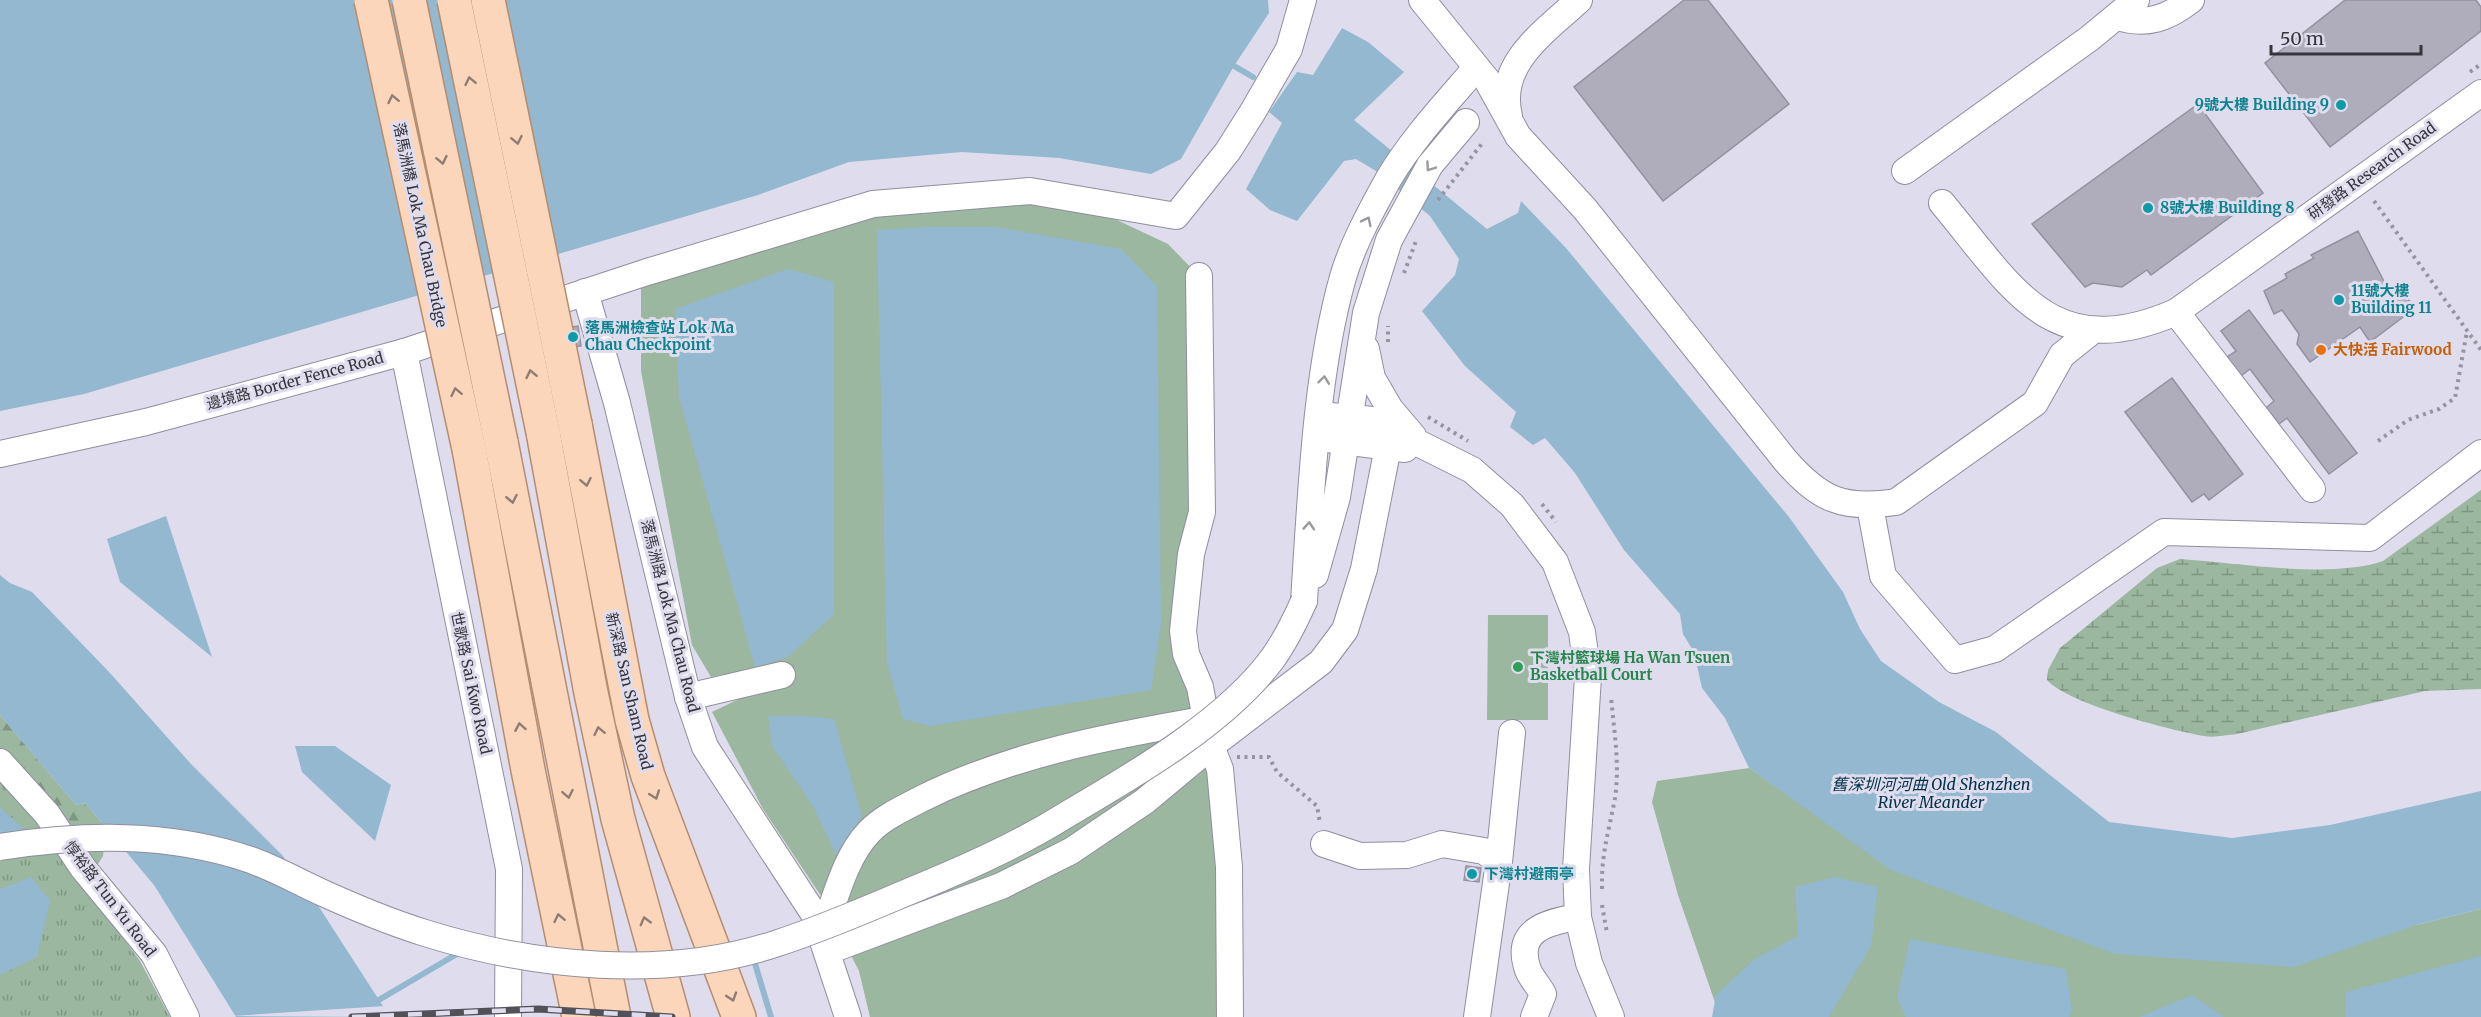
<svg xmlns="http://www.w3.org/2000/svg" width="2481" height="1017" font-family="Merriweather,'Noto Sans SC',serif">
  <defs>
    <pattern id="forest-firs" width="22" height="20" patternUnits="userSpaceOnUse" patternTransform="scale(1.5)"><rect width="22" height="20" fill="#9bb79f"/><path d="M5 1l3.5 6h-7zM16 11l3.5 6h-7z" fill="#7f9683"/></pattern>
    <pattern id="wetland-marsh" width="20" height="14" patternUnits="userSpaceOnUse" patternTransform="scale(1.5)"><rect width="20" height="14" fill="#9bb79f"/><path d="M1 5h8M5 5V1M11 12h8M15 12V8" fill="none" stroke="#7f9683"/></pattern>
    <pattern id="park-tufts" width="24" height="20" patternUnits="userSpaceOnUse" patternTransform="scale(1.5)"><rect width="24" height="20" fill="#9bb79f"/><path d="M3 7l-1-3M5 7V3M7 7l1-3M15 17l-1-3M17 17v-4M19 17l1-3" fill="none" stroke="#7f9683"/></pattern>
  </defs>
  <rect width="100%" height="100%" fill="#dfdded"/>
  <g fill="#9bb79f">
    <path d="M1019 192 1117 220 1168 244 1199 276 1191 643 1209 684 1229 1017H870L859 971 821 896 763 809 712 712 741 698 725 674 711 677 692 645 641 371V286L761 227Z"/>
    <path d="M1488 615H1548V720H1487Z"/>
    <path d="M1749 768 1903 874 2416 925 2481 909V1017H1720L1678 895 1652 802 1657 781Z"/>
  </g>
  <path fill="url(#forest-firs)" d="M0 715 76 805 85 803 106 828 103 856 90 877 0 791Z"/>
  <path fill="url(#wetland-marsh)" d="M2481 490V689L2425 691 2237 734C2227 735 2214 738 2204 736 2170 730 2068 704 2047 680L2048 670 2060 648 2157 568 2180 559C2239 563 2330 579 2383 561Z"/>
  <path fill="url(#park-tufts)" d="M0 780 53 843 140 961 170 1017H0Z"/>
  <g fill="#93b8cf">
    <path d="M0 0H1268L1269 13 1234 66 1181 159 1151 174 1059 158 962 152 849 162 758 195 84 394 0 411Z"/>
    <path d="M1342 28 1368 42 1404 72 1354 120 1487 229 1518 213 1521 201 1566 248 1789 517 1843 592 1860 629 1881 661 1939 702 1996 732 2109 822 2232 838 2330 825 2481 791V909L2416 925 2294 967 2115 954 1891 870 1749 768 1725 718 1702 688 1694 652 1683 634 1680 614 1624 550 1575 473 1545 438 1533 445 1510 427 1516 412 1465 366 1422 311 1455 275 1459 259 1430 216 1376 171 1356 159 1344 161 1297 221 1270 210 1246 189 1282 123 1269 112 1297 72 1313 75Z"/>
    <path d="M926 227H996L1121 249 1157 286 1161 624 1151 690 930 726 903 719 887 663 877 230Z"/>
    <path d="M788 269 834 282V614L788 657 755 667 679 397 675 309Z"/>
    <path d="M166 516 212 657 120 582 107 539Z"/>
    <path d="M0 575 10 583 32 592 110 673 191 764 282 855 310 893 390 1017H236L154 885 85 803 76 805 0 715Z"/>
    <path d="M768 716H807L834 719 862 816 836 855 814 808 772 746Z"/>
    <path d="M295 746H335L391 785 375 841 302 772Z"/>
    <path d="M0 807 27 832 0 846Z"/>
    <path d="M31 877 50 901 37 957 0 975V889Z"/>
    <path d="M1835 877 1878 887 1871 946 1829 1017H1712L1716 995 1755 959 1798 936 1795 887Z"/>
    <path d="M1910 939 2066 969 2072 1011 2069 1017H1906L1897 998Z"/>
    <path d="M2481 956V1017H2345L2346 992Z"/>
    <path d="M2192 995 2224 1017H2139Z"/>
  </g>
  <path fill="#dfdded" d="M385 1006 393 1017 232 1016Z"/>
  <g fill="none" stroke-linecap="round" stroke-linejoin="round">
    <g stroke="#93b8cf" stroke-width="6">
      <path d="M1234 66 1253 77"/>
      <path d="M753 957 771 1017"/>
      <path d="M377 1001 462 951"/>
    </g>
  </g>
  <g fill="#afadbc" stroke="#9391a0" stroke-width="1.5">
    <path d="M1684 0H1708L1789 104 1663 201 1574 87Z"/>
    <path d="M2345 0H2476L2481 7V31L2330 147 2265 63Z"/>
    <path d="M2198 104 2263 193 2151 275 2147 270 2122 287 2093 283 2085 287 2032 224Z"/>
    <path d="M2358 231 2390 293 2399 287 2415 308 2370 342 2360 327 2310 362 2297 344 2299 334 2282 310 2274 314 2264 291 2287 278 2285 274 2314 258 2311 255Z"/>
    <path d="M2249 310 2357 453 2329 474 2287 418 2279 424 2266 408 2274 401 2250 369 2241 376 2227 357 2236 351 2221 331Z"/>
    <path d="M578 326 581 346 569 348 565 328Z"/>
    <path d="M2172 378 2243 474 2209 500 2204 494 2192 502 2125 412Z"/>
    <path d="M1466 866 1481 868 1479 882 1464 880Z"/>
  </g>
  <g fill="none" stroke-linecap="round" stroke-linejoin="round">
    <defs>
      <g id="minor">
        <path d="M1422 0 1487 80 1518 136 1585 209 1785 460C1820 500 1843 510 1896 502L2035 403 2062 355 2092 331"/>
        <path d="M2118 17C2147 26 2168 18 2191 0"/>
        <path d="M1509 116C1496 63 1545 32 1579 0"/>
        <path d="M1905 171 2090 38 2136 0"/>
        <path d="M1942 203C2013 288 2051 366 2176 312L2481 93"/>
        <path d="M1199 276 1202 512 1191 554 1183 631 1186 654 1200 687 1205 714 1217 731"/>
        <path d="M585 292 617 403 688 697 705 747 814 914 848 1017"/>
        <path d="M2176 312 2312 489"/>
        <path d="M1366 349 1372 378 1390 409 1413 436"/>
        <path d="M404 352 509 869 508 1017"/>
        <path d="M1320 415 1372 420 1472 470 1512 505 1555 562 1582 632 1588 677 1576 869 1578 917 1589 963 1611 1017"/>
        <path d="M1328 439 1405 449"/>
        <path d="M0 454 146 422 404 352 647 272 873 204 1030 191 1176 216 1228 151 1252 113 1289 49 1303 0"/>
        <path d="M1870 506 1883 576 1955 660 1995 649 2164 532 2370 538 2481 453"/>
        <path d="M1315 575 1337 497 1366 313 1389 240 1430 165 1466 122"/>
        <path d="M1304 601C1311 497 1315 376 1343 277 1353 243 1372 209 1389 178 1413 138 1446 103 1476 68"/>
        <path d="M688 697 782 675"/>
        <path d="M1211 746 1220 769 1229 867 1230 1017"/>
        <path d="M0 762 47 814 83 868 154 954 186 1017"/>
        <path d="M1324 844 1360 856 1407 855 1442 844 1484 851 1499 862"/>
        <path d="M822 934C835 901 844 858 869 832 883 817 906 807 923 798 1012 754 1110 736 1208 719"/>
        <path d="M828 951 1001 886 1071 851 1145 801 1211 746 1321 662 1345 630 1364 569 1388 447"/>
        <path d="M1477 1017 1499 862 1512 733"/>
        <path d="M1534 1017 1543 994C1539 986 1531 978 1528 970 1514 930 1547 922 1578 917"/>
      </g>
      <g id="major">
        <path d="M575 424 632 720 648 776 739 1017"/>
        <path d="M543 432 591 693 618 819 673 1017"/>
        <path d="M501 442 614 1017"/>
        <path d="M469 449 528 770 579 1017"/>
      </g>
    </defs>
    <use href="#minor" stroke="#908e9d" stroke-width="28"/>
    <use href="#major" stroke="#b58c70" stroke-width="36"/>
    <g stroke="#9694a0" stroke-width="4" stroke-dasharray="3 4.5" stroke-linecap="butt">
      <path d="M2470 72 2481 64"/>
      <path d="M1438 200 1484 141"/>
      <path d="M2374 201 2481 350"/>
      <path d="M1404 273 1416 241"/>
      <path d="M1388 342V326"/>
      <path d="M1428 417 1468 441"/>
      <path d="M2378 441 2408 420 2439 409 2455 398 2467 331"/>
      <path d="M1542 504 1556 522"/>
      <path d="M1237 757H1269L1277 772 1317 806 1320 823"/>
      <path d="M1602 889C1601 854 1609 831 1615 798 1620 765 1614 731 1611 697"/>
      <path d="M1602 905 1607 933"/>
    </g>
    <use href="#minor" stroke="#fff" stroke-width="26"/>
    <use href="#major" stroke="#fbd6ba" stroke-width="33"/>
    <defs>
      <path id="rail" d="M352 1017 538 1009 672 1017"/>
    </defs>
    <use href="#rail" stroke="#52515a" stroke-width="7"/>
    <use href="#rail" stroke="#dfdded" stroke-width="4.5" stroke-dasharray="14" stroke-linecap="butt"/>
    <defs>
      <path id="minor-bridge" d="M0 847C84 834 169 832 251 860 276 869 299 882 323 893 356 908 390 922 425 933 534 967 665 980 775 944 818 930 861 912 903 894 959 871 1015 847 1066 815 1134 775 1226 722 1273 658 1286 640 1295 621 1304 601"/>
      <g id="major-bridge">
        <path d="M371 0 469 449"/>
        <path d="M409 0 501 442"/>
        <path d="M454 0 543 432"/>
        <path d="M488 0 575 424"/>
      </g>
    </defs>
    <use href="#minor-bridge" stroke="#908e9d" stroke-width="28" stroke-linecap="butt"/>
    <use href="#major-bridge" stroke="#b58c70" stroke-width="36" stroke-linecap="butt"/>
    <use href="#minor-bridge" stroke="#fff" stroke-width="26"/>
    <use href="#major-bridge" stroke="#fbd6ba" stroke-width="33"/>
  </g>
  <defs><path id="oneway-chevron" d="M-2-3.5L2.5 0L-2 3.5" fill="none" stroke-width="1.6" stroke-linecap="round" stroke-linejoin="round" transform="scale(1.5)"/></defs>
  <g stroke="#8f7d75">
    <use href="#oneway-chevron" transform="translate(470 81) rotate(-102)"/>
    <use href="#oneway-chevron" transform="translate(393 99) rotate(-102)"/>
    <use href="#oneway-chevron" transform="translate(517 140) rotate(78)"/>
    <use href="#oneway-chevron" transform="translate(442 160) rotate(78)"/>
    <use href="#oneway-chevron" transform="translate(531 374) rotate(-102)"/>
    <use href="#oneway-chevron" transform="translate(456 392) rotate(-102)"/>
    <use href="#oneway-chevron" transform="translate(586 482) rotate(79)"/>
    <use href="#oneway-chevron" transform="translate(512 499) rotate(79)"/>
    <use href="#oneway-chevron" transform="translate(520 727) rotate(-100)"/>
    <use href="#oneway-chevron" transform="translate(599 731) rotate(-102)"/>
    <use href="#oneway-chevron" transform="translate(568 794) rotate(79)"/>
    <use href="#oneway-chevron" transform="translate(655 795) rotate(70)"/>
    <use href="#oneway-chevron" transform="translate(559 918) rotate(-102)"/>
    <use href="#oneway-chevron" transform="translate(645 921) rotate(-105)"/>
    <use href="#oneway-chevron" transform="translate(732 997) rotate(72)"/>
  </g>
  <g stroke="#9a9a9e">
    <use href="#oneway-chevron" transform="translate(1430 167) rotate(125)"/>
    <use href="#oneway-chevron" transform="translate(1367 221) rotate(-64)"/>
    <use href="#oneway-chevron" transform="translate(1324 380) rotate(-83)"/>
    <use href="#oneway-chevron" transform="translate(1309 526) rotate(-86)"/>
  </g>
  <g fill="#0f9aa8" stroke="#dfdded" stroke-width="2">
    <circle cx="2341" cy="105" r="6"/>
    <circle cx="2148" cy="208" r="6"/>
    <circle cx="2339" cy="300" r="6"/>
    <circle cx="573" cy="337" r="6"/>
    <circle cx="1472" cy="874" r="6"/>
  </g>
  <circle fill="#e8710a" stroke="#dfdded" stroke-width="2" cx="2321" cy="350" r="6"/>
  <circle fill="#2e9e5b" stroke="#dfdded" stroke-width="2" cx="1518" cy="667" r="6"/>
  <g text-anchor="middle" stroke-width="6" stroke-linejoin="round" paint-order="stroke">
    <g font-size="15" font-weight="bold" fill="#0d838f" stroke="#dfdded" text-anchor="start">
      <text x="2329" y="110" text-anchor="end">9號大樓 Building 9</text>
      <text x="2160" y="213">8號大樓 Building 8</text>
      <text x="2351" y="296">11號大樓<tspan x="2351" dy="17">Building 11</tspan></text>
      <text x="585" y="333">落馬洲檢查站 Lok Ma<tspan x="585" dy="17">Chau Checkpoint</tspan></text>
      <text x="1484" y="879">下灣村避雨亭</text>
    </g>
    <g font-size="15" fill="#36353c" stroke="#dfdded">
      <text transform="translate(2372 171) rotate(-36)" y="5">研發路 Research Road</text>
      <text transform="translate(420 225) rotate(78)" y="5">落馬洲橋 Lok Ma Chau Bridge</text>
      <text transform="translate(295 381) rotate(-15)" y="5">邊境路 Border Fence Road</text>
      <text transform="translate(670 616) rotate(76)" y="5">落馬洲路 Lok Ma Chau Road</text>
      <text transform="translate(471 683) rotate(78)" y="5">世歌路 Sai Kwo Road</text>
      <text transform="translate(629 691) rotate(77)" y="5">新深路 San Sham Road</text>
      <text transform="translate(110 899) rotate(53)" y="5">惇裕路 Tun Yu Road</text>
    </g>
    <g font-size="15" font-weight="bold" fill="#c56008" stroke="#dfdded" text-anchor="start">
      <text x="2333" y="355">大快活 Fairwood</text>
    </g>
    <g font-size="15" font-weight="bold" fill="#27864d" stroke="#dfdded" text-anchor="start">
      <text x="1530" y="663">下灣村籃球場 Ha Wan Tsuen<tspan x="1530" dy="17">Basketball Court</tspan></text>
    </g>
    <g font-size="16" font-style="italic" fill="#003148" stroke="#dfdded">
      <text x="1931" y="790">舊深圳河河曲 Old Shenzhen<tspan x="1931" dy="18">River Meander</tspan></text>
    </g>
  </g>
  <path d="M2271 45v9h150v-9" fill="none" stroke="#36353c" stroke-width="3"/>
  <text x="2280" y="45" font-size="18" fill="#36353c" stroke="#dfdded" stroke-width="4.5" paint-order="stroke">50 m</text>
</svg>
